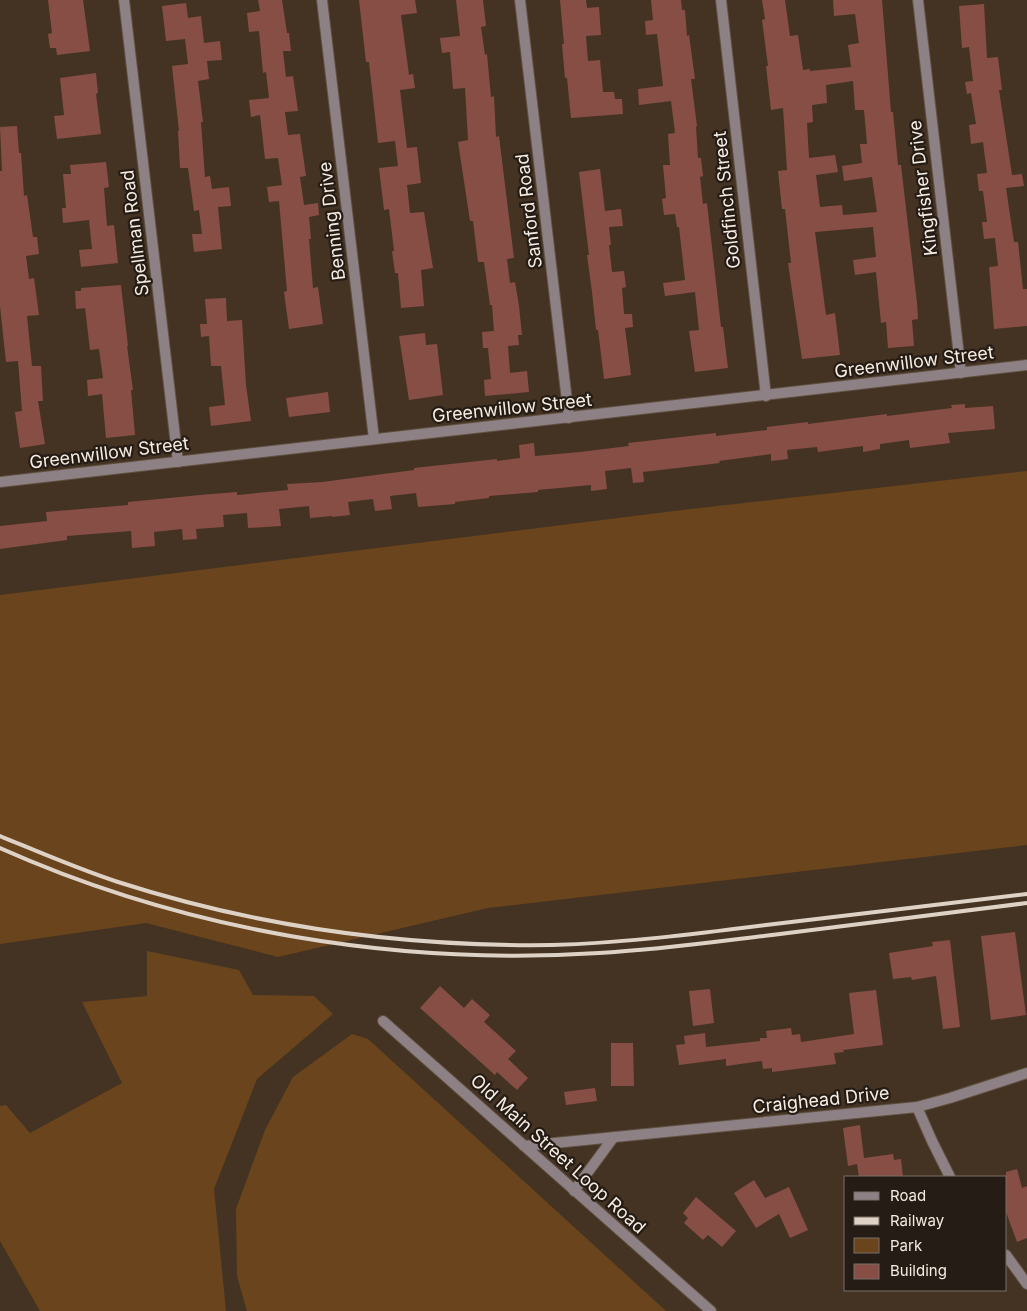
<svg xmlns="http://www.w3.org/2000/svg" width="1027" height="1311" font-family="Inter,sans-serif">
  <rect width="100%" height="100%" fill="#432"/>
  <g fill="#6a441d">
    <path d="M1027 471V845L488 908 278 957 146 923 0 944V595L682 510Z"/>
    <path d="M147 951 239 970 253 995 314 996 333 1014 257 1079 214 1189 226 1311H40L0 1241V1106L6 1105 30 1133 122 1083 82 1002 147 996Z"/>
    <path d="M352 1034 368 1039 666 1311H247L237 1276 236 1209 265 1130 293 1077Z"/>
  </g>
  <g fill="#874e46" fill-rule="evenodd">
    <path d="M48 0H83L90 51 57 55 56 48H50L48 34 52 33Z"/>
    <path d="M258 0H282L287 33H289L291 51H283L286 77 293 76 298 111 285 112 288 135 300 134 306 176 300 177 304 205 318 203 319 215 309 217 311 239H309L313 288 318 287 323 324 289 329 284 292 287 291 279 201 269 202 267 187 282 185 278 158 265 159 260 115 251 117 249 100 269 98 266 72 263 73 259 31 249 32 247 13 260 11Z"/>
    <path d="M359 0H415L417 13 401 15 409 75 413 74 415 88 400 90 407 148 417 147 421 183 407 185 410 213 424 212 433 268 421 270 424 306 401 308 398 273H395L392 251H394L389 209 384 210 379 168 398 166 395 141 378 143 369 62H366Z"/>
    <path d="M456 0H483L486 26 481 27 485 55 487 54 491 97 494 96 496 137 499 136 514 258 507 259 510 283 515 282 519 306 522 335H518L519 345 508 346 510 373 527 371 529 392 485 396 484 380 491 379 488 348H483L482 332 494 331 492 305H490L484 262H478L473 221H470L458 142 468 140 465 88 453 89 450 52 442 53 440 38 460 36Z"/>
    <path d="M560 0H586L587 8 599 7 601 35 586 36 588 61 600 60 603 92H614L615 99H622L623 114 571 118 567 78H565L562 44H564Z"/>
    <path d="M651 0H681L682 10H685L687 36 689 35 695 79H691L697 126 696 127 698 158H701L703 176 700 177 703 204 707 203 721 327H723L728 368 695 372 689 331 699 330 695 292 665 296 663 283 685 280 679 227H677L675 214 664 215 662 199 666 198 663 165H670L668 134 675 133 671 101 639 105 638 89 663 86 657 34 646 35 645 21 653 20Z"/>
    <path d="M762 0H785L790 36 798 35 803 70 810 69V71L851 67 848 45 859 43 855 14 834 16 833 0H882L891 112H893L898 165H901L917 303 918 319 912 320 914 346 888 348 886 322 881 323 876 272 855 275 853 260 876 257 873 227 815 232 826 315 835 313 840 355 802 359 788 263H791L785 209H782L778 171 787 170 783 108 771 110 766 66H768L762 20 765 19ZM853 81 855 110H864L867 144H860L862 163 842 166 844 181 872 177 877 212 843 215 842 205 820 207 816 175 838 172 835 155 809 158 807 123 813 122 812 105 827 103 826 85Z"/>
    <path d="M186 3 188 18 201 16 204 43 220 41 222 60 207 61 209 79 198 81 203 122H201L205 177 210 176 212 189 229 187 231 206 218 207 222 249 194 252 192 234H202L199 210 194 211 188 168H180L178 131H179L172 66 188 64 185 39 166 41 162 6Z"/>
    <path d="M984 4 987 58 998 57 1002 90H999L1012 175 1022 174 1024 186 1006 188 1014 242H1018L1023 289H1027V326L994 329 989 267 998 266 995 238 984 239 982 222H987L983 191H979L977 174 987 173 983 142 971 144 969 125 976 124 971 93 967 94 965 82 973 81 969 47 962 48 959 6Z"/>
    <path d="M96 73 98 93 96 94 101 134 57 139 54 116 64 115 60 78Z"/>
    <path d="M17 126 19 153H21L24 196 27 195 33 237H37L39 254 26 256 29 279 34 278 39 315 27 316 32 366H41L43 401H38L45 444 20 448 15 412 22 411 18 361 6 362 0 306V171H2L0 127Z"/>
    <path d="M106 162 109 187 104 188 107 226 114 225 118 263 81 267 79 250 92 249 89 220 63 223 62 208H66L63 174H71L70 165Z"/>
    <path d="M600 169 605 211 621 209 623 226 609 227 611 245H609L612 272 624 271 626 287 622 288 624 314H632L633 327 625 328 631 375 604 379 598 330H596L592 292 587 255H589L579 172Z"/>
    <path d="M121 285 128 346H127L133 390H131L135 435 106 438 102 394 88 396 87 380 103 378 99 349 90 350 85 308 76 309 75 291H81V288Z"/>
    <path d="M226 298 227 321 242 320 246 385 251 421 211 426 209 407 225 405 221 366H211L209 336 201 337 200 324H207L205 299Z"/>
    <path d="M425 333 426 345 437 344 443 395 409 400 399 336Z"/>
    <path d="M328 392 330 412 289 417 286 398Z"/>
    <path d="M965 404V408L993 406 995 429 948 433 950 443 910 448 909 440 880 444V449L863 452V446L818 452 817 447 787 450 788 459 771 461V454L719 461 720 463 643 472 644 482 633 483 631 468 605 471 607 489 591 491V485L538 490V492L489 496V498L455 502V504L418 507 416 493 390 496 392 509 375 511 373 499 348 502 350 515 332 517V516L310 518 309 506 279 509 281 526 248 528 247 513 223 515 224 527 196 529 197 539 183 540 182 529 154 532 155 546 132 548 131 531 67 536V540L0 549V526L47 521 46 512 128 505V502L200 495 237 492V495L288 490 287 484 322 482 414 470V468L497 459V461L520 458 519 445 534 443 535 456 580 452 629 446 628 443 716 433V436L767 430V427L808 422V424L887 414V416L952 408 951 405Z"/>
    <path d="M1015 932 1026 1015 991 1020 981 936Z"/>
    <path d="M950 940 960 1027 943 1029 936 976 912 980 911 977 893 979 889 953 933 946 932 942Z"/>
    <path d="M440 986 464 1008 472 999 490 1015 484 1022 516 1051 508 1059 528 1078 517 1090 497 1072 495 1075 420 1008Z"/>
    <path d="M710 989 714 1023 693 1026 689 991Z"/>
    <path d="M876 990 883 1045 843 1050 844 1052 834 1053 836 1064 772 1072V1068L763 1069 762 1061 726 1066V1059L679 1065 676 1045 685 1044 684 1036 705 1033 706 1047 760 1041V1038H767L766 1031 791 1028 792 1035 800 1034 801 1042 854 1034 849 993Z"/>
    <path d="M611 1043H633L634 1086H611Z"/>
    <path d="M595 1088 597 1101 566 1105 564 1092Z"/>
    <path d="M860 1125 864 1158 893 1154 894 1160 901 1159 903 1177H859L857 1164 848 1166 843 1128Z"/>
    <path d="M1017 1169 1022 1188 1027 1186V1238L1017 1242 1006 1212V1172Z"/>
    <path d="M754 1180 765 1198 789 1187 808 1230 790 1238 779 1214 756 1228 734 1193Z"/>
    <path d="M696 1197 736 1231 722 1247 708 1235 703 1240 684 1223 688 1218 683 1213Z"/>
  </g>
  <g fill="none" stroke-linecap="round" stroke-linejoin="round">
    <defs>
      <g id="street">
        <path d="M124 0 178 462"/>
        <path d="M322 0 374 439"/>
        <path d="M520 0 569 418"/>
        <path d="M721 0 766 396"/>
        <path d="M918 0 961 373"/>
        <path d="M0 482 1027 365"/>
        <path d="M383 1021 711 1311"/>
        <path d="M917 1107 932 1141 950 1177"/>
        <path d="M524 1146 917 1107 950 1098 1027 1073"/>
        <path d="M574 1191 613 1138"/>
        <path d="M1006 1255 1027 1284"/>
      </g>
    </defs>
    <use href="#street" stroke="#615141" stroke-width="12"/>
    <use href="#street" stroke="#8e8186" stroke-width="10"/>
    <g stroke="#ded2c6" stroke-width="4">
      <path d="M0 836C39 852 78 869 118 882 258 927 405 947 552 945 624 943 695 934 766 925 853 915 940 904 1027 894"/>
      <path d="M0 848C186 931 396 966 599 953 657 950 714 942 772 935 857 924 942 914 1027 903"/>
    </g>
  </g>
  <g text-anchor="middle" stroke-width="4.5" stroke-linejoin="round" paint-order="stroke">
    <g font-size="18" fill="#f7ece1" stroke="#241c15">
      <text transform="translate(923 188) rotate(-97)" y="6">Kingfisher Drive</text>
      <text transform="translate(727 200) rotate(-96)" y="6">Goldfinch Street</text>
      <text transform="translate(529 211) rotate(-97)" y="6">Sanford Road</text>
      <text transform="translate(332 221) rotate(-97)" y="6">Benning Drive</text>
      <text transform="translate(135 233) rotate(-97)" y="6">Spellman Road</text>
      <text transform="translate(914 362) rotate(-7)" y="6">Greenwillow Street</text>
      <text transform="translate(512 408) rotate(-6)" y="6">Greenwillow Street</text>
      <text transform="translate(109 453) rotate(-7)" y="6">Greenwillow Street</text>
      <text transform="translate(821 1100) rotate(-6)" y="6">Craighead Drive</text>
      <text transform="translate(558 1154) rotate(42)" y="6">Old Main Street Loop Road</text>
    </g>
  </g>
  <rect x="844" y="1176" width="162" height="115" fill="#241c15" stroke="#786f67"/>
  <rect x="854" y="1192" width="25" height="8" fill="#8e8186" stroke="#786f67"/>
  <text x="890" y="1201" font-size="15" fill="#f7ece1">Road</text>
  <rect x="854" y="1217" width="25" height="8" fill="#ded2c6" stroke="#786f67"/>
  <text x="890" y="1226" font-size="15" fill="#f7ece1">Railway</text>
  <rect x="854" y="1238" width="25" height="15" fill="#6a441d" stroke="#786f67"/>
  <text x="890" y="1251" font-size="15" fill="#f7ece1">Park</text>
  <rect x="854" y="1264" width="25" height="15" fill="#874e46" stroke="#786f67"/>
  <text x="890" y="1276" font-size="15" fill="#f7ece1">Building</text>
</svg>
